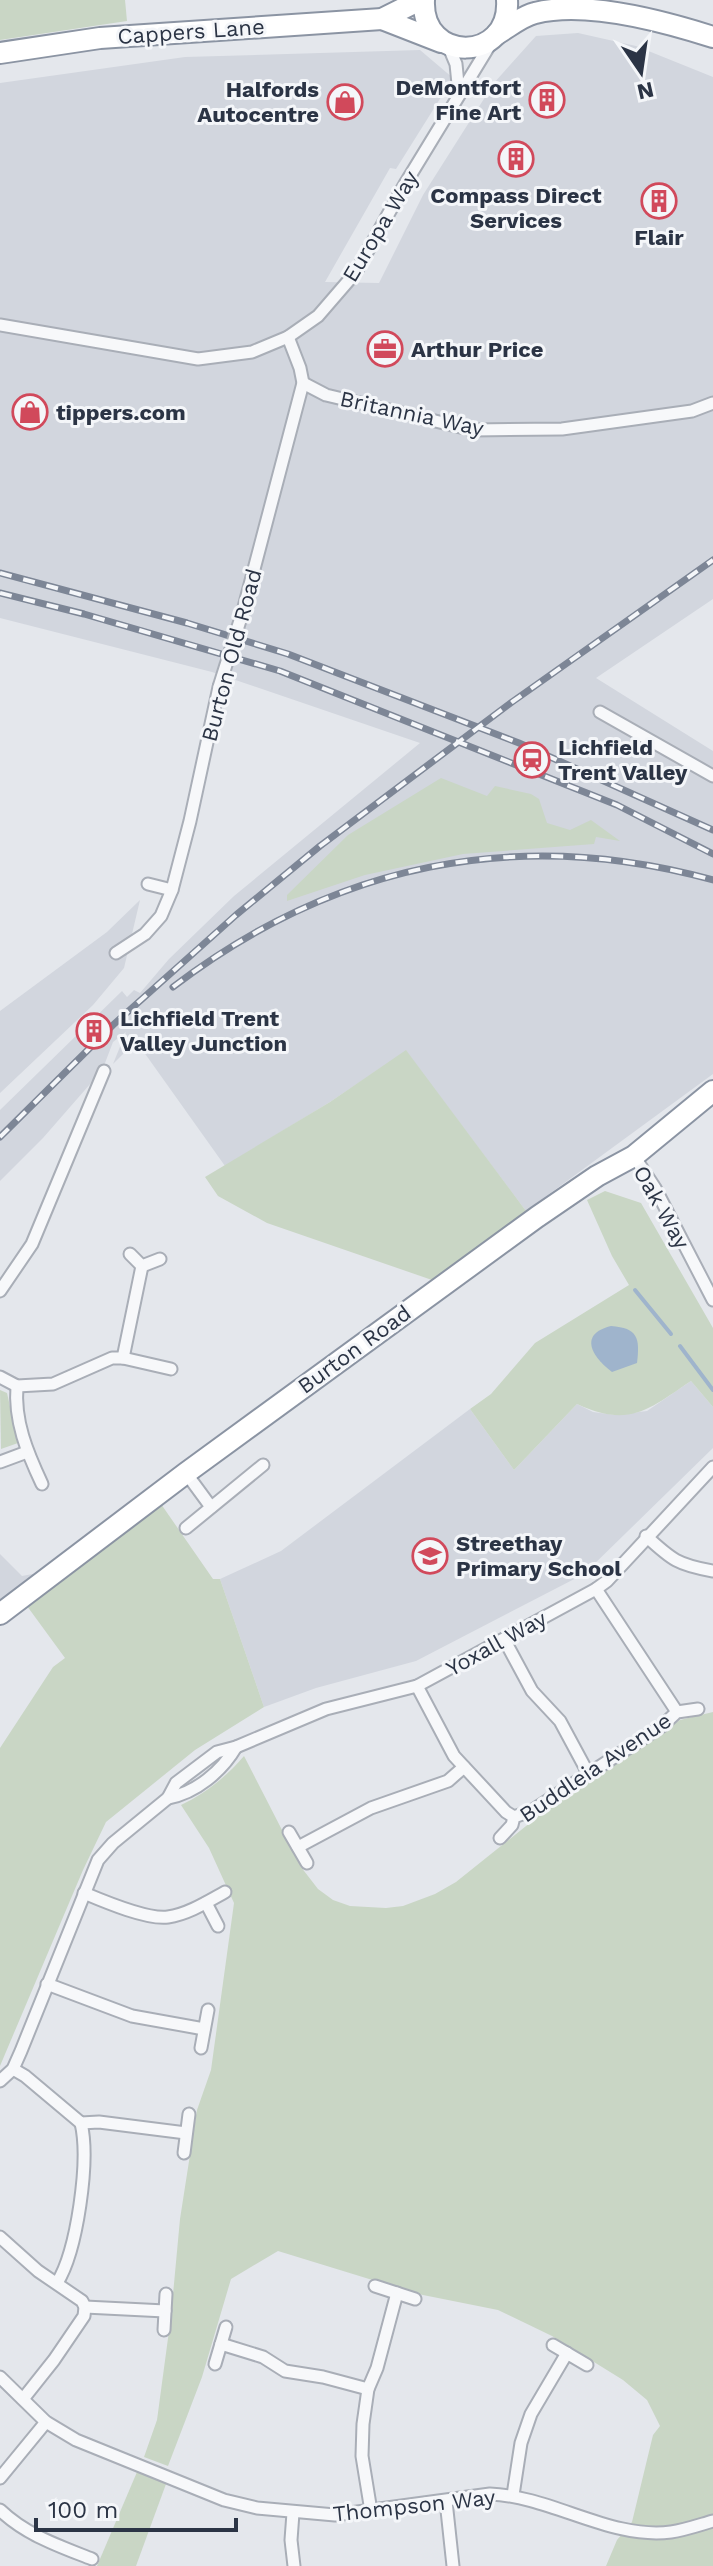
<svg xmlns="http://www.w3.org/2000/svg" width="713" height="2566" font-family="'Work Sans',sans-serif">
  <rect width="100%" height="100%" fill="#e4e7ec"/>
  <g fill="#d2d6de">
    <path d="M578 33 636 46 713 77V599L596 678 713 751V1074L526 1211 406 1051 330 1102 225 1166 136 1041 113 1064 126 1032 113 1042 105 1063 96 1073 91 1083 43 1138 0 1181V1110L122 991 127 997 134 990 140 993 169 959 234 896 420 743 212 672 0 618V83L185 57 420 50 453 78 396 169 390 168 325 282 379 283 423 195 494 83 536 36Z"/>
    <path d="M140 900 124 968 93 1005 0 1093V1011L107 932Z"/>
    <path d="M691 1381 713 1407V1448L584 1574 416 1661 316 1688 264 1707 220 1579 281 1551 470 1409 514 1470 577 1404 593 1412 615 1415 647 1411Z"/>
    <path d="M0 1554 22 1576 38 1573 0 1602Z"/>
  </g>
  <g fill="#c9d6c5">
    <path d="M0 0H125L127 21 0 40Z"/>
    <path d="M441 778 487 796 495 786 531 794 539 799 547 823 570 830 591 820 620 841 596 837 594 844 463 854 365 875 287 901V895L348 835Z"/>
    <path d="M406 1050 526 1211 432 1280 267 1223 218 1196 205 1177 330 1102Z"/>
    <path d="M605 1191 641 1203 713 1328V1407L691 1381C648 1410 629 1428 577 1404L514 1470 470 1409 491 1394 535 1343 629 1285 612 1256 587 1200Z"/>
    <path d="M0 1390 7 1393 18 1443 1 1449Z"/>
    <path d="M161 1504 213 1579H220L264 1707 195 1750 106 1822 83 1870 0 2066V1748L53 1667 65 1658 27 1606Z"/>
    <path d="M713 1712V2566H606L617 2540 632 2522 653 2435 660 2426 647 2400 623 2380 552 2336 498 2310 418 2294 278 2251 231 2279 202 2377 168 2466 144 2457 157 2420 171 2316 180 2219 197 2110 211 2070 234 1903 209 1848 181 1805C205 1794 227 1776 244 1756L301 1867 318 1889 333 1900 350 1906 386 1908 403 1906 435 1894 456 1882 546 1810 680 1720Z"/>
    <path d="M137 2472 166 2484 136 2566H97Z"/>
  </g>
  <path fill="#9fb4cc" d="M611 1326C638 1328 640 1338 637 1363L612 1372C592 1357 578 1334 611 1326Z"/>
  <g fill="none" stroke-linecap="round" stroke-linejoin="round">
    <g stroke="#9fb4cc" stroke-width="4">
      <path d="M635 1290 671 1334"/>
      <path d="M680 1346 713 1390"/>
    </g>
    <defs>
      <g id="street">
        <path d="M448 45 456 64 459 94"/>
        <path d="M0 325 198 359 252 352 288 337 318 316 356 272 405 184 491 43"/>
        <path d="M303 383 326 395 473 430 562 429 692 411 713 403"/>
        <path d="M243 611 303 383 300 368 288 337"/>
        <path d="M600 712 713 776"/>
        <path d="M148 884 172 890"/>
        <path d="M116 953 145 934 161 916 172 890 190 821 219 687"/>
        <path d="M634 1156 655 1188 713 1300"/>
        <path d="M130 1254 142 1266 160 1259"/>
        <path d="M0 1291 32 1244 104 1071"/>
        <path d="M123 1358 142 1266"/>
        <path d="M0 1377 17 1386 53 1384 112 1358H123L171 1369"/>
        <path d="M17 1386C14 1421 27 1452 42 1484"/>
        <path d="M0 1462 27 1452"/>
        <path d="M186 1473 211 1507"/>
        <path d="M186 1528 263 1465"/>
        <path d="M646 1536C672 1560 678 1565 713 1571"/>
        <path d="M596 1589 677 1712"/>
        <path d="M504 1639 532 1691 560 1721 588 1773"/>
        <path d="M417 1686 454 1756 506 1812 514 1817"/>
        <path d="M168 1798C196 1793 222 1771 236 1747"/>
        <path d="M289 1832 307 1863"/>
        <path d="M500 1838 512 1825 514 1817 533 1810 662 1726 677 1712 698 1709"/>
        <path d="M298 1847 371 1808 448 1781 464 1767"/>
        <path d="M84 1893C103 1901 147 1920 168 1917 188 1914 207 1902 225 1892"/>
        <path d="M206 1903 218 1926"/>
        <path d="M47 1984 132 2016 204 2029"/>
        <path d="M201 2048 208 2010"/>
        <path d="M13 2069 25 2076 81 2123 99 2122 186 2133"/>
        <path d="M0 2081 13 2069 21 2051 98 1860 113 1843 168 1798 176 1783 217 1752 236 1747 326 1709 417 1686 596 1589 607 1581 713 1467"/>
        <path d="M184 2153 189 2114"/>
        <path d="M0 2237 38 2271 82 2301 85 2307 84 2316 54 2360 23 2399"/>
        <path d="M57 2283C77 2251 90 2161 81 2123"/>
        <path d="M375 2286 415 2299"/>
        <path d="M85 2307 165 2311"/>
        <path d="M164 2330 166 2294"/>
        <path d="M221 2344 263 2357 285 2371 323 2377 368 2389"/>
        <path d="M553 2345 587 2365"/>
        <path d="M215 2364 226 2327"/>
        <path d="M0 2377 46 2422 76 2440 224 2500 257 2508 335 2515 490 2494C551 2496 611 2540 671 2532 685 2530 699 2525 713 2521"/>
        <path d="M0 2478 46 2422"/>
        <path d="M513 2495 521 2443 531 2414 567 2353"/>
        <path d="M446 2501 453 2566"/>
        <path d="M0 2510C26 2535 59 2546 92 2559"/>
        <path d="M371 2511 362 2456 363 2424 368 2389 377 2368 397 2293"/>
        <path d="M293 2513 291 2540 294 2566"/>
      </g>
      <g id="highway">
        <path d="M424 0C421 64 511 63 507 0"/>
        <path d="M382 19 441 42"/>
        <path d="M497 34C509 27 522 16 535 13 586 0 663 21 713 37"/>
        <path d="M0 53 100 38 382 19 420 0"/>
        <path d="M0 1614 186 1473 537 1217 597 1176 634 1156 713 1091"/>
      </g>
    </defs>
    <use href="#street" stroke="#a9aeb7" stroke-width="15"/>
    <use href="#highway" stroke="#8b94a3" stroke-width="24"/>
    <use href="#street" stroke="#f7f8fa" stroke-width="11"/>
    <use href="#highway" stroke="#fff" stroke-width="20"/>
    <defs>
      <g id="rail">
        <path d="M0 573 187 623 288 654 519 743 713 830"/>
        <path d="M0 593 84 614 280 671 617 805 713 854"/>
        <path d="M173 987C334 864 517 826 713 880"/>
        <path d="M0 1137 113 1025 236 915 320 846 512 702 713 560"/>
      </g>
    </defs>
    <use href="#rail" stroke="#7d8696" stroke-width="7"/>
    <use href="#rail" stroke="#f4f6f9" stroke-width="4" stroke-dasharray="12" stroke-linecap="butt"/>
    <defs>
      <path id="street-bridge" d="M219 687 243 611"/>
    </defs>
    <use href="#street-bridge" stroke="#a9aeb7" stroke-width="15" stroke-linecap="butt"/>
    <use href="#street-bridge" stroke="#f7f8fa" stroke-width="11"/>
  </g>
  <defs>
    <symbol id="building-ring" viewBox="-11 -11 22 22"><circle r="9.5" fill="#f4f6f9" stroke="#d1495b" stroke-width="1.5"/><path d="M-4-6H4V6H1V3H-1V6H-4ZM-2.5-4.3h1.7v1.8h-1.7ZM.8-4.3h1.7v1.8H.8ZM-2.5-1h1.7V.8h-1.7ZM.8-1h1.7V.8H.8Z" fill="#d1495b"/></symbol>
    <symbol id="shop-ring" viewBox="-11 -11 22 22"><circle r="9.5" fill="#f4f6f9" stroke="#d1495b" stroke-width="1.5"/><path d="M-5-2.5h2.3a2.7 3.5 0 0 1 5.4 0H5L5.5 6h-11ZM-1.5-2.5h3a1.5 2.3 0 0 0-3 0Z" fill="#d1495b"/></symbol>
    <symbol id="office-ring" viewBox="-11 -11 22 22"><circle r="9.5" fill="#f4f6f9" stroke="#d1495b" stroke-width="1.5"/><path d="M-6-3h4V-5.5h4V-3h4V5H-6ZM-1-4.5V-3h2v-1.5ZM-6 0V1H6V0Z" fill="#d1495b"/></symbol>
    <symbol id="station-ring" viewBox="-11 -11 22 22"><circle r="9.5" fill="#f4f6f9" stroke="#d1495b" stroke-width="1.5"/><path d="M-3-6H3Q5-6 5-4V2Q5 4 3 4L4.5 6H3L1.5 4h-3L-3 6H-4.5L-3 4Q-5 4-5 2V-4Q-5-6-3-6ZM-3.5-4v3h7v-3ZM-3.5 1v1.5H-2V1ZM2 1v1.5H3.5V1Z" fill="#d1495b"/></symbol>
    <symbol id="school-ring" viewBox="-11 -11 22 22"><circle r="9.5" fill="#f4f6f9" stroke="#d1495b" stroke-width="1.5"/><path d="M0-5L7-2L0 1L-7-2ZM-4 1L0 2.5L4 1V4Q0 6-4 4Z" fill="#d1495b"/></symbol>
  </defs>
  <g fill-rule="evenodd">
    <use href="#building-ring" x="527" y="80" width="40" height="40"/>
    <use href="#shop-ring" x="325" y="82" width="40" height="40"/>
    <use href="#building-ring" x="496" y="139" width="40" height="40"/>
    <use href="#building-ring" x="639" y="181" width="40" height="40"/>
    <use href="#office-ring" x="365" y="329" width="40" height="40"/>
    <use href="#shop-ring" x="10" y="392" width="40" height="40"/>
    <use href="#station-ring" x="512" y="740" width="40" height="40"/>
    <use href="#building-ring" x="74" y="1011" width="40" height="40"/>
    <use href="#school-ring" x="410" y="1536" width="40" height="40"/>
  </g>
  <g text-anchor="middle" stroke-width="6" stroke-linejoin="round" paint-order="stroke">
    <g font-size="22" fill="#2b3445" stroke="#f4f6f9">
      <text transform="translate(191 31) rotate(-4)" y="8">Cappers Lane</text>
      <text transform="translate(380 226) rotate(-59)" y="8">Europa Way</text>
      <text transform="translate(412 413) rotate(12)" y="8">Britannia Way</text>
      <text transform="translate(231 655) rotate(-75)" y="8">Burton Old Road</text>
      <text transform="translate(662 1207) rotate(61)" y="8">Oak Way</text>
      <text transform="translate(354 1349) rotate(-36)" y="8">Burton Road</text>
      <text transform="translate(496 1643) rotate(-29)" y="8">Yoxall Way</text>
      <text transform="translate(595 1767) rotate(-34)" y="8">Buddleia Avenue</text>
      <text transform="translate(414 2505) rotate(-6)" y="8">Thompson Way</text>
    </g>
    <g font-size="22" font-weight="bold" fill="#2b3445" stroke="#f4f6f9" text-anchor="start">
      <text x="521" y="95" text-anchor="end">DeMontfort<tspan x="521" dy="25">Fine Art</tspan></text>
      <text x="319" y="97" text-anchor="end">Halfords<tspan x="319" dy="25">Autocentre</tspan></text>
      <text x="516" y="203" text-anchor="middle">Compass Direct<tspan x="516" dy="25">Services</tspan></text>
      <text x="659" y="245" text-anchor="middle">Flair</text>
      <text x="411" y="357">Arthur Price</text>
      <text x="56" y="420">tippers.com</text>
      <text x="558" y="755">Lichfield<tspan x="558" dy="25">Trent Valley</tspan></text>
      <text x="120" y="1026">Lichfield Trent<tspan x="120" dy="25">Valley Junction</tspan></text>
      <text x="456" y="1551">Streethay<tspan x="456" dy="25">Primary School</tspan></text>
    </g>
  </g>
  <g transform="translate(641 72) rotate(167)" stroke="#f4f6f9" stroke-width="6" paint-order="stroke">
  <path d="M0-6L14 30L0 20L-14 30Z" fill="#2b3445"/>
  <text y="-12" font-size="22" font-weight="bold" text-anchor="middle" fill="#2b3445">N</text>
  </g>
  <path d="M36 2518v12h200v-12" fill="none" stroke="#2b3445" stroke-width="4"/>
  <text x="48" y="2518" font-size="24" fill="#2b3445" stroke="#f4f6f9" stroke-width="6" paint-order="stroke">100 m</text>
</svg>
